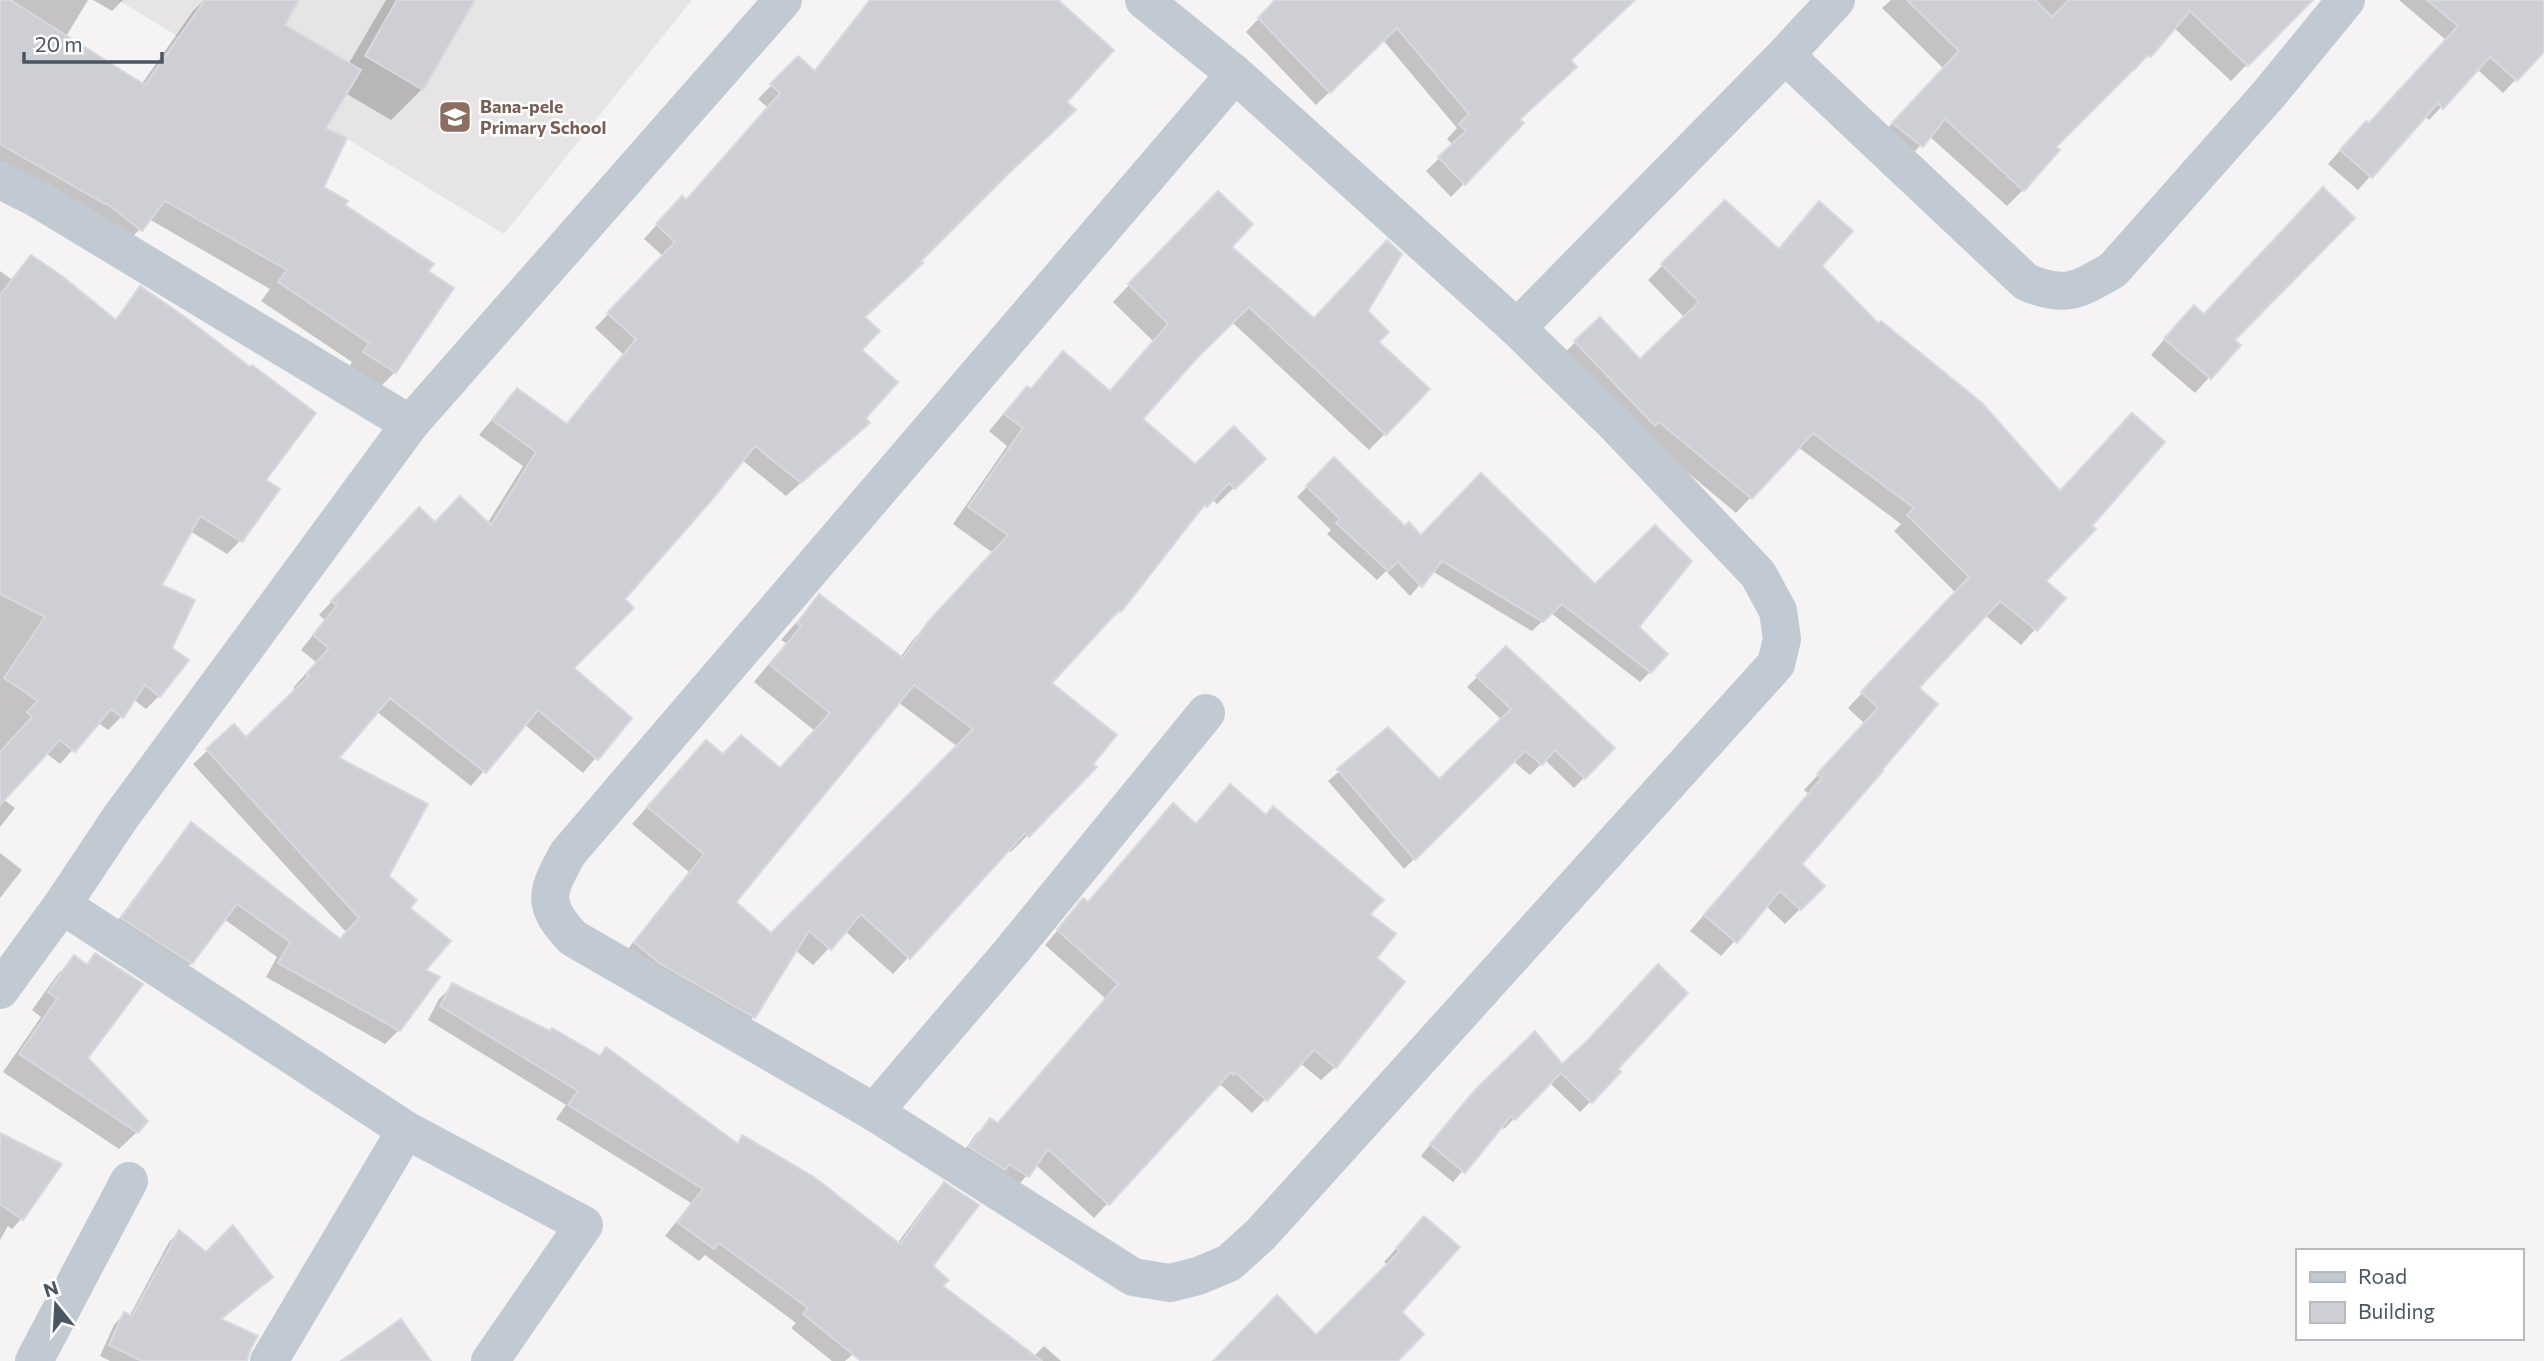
<svg xmlns="http://www.w3.org/2000/svg" width="2544" height="1361" font-family="Commissioner,sans-serif">
  <rect width="100%" height="100%" fill="#f5f3f3"/>
  <path fill="#e6e4e5" d="M118 0H692L504 234Z"/>
  <g fill="#0003" fill-rule="evenodd">
    <path d="M0 0H88L65 38 141 85 193 11 204 0H297L282 26 348 65 386 0H473L422 89 391 120 345 93 323 129 322 188 425 271 395 372 377 390 347 370 352 362 261 301 270 289 149 219 123 247 0 172Z"/>
    <path d="M93 0H123L112 11Z"/>
    <path d="M869 0H1056L992 187 863 318 860 351 863 418 854 436 786 496 742 460 623 599 571 668 629 718 583 773 524 724 471 786 376 711 337 759 387 877 408 908 424 971 399 1030 385 1044 266 977 277 957 224 919 191 963 177 977 109 932 178 839 191 825 339 941 347 933 193 764 233 727 246 739 296 691 293 688 316 662 301 650 325 620 319 615 406 523 487 524 523 466 479 435 517 390 565 425 623 354 595 328 663 256 644 239 668 212 685 201 767 107 758 99 798 58 813 72Z"/>
    <path d="M1276 0H1633L1569 61 1518 120 1522 123 1451 197 1426 171 1453 145 1447 139 1457 128 1383 40 1316 105 1246 32Z"/>
    <path d="M1891 0H2290L2300 10 2231 81 2174 28 2133 72 2131 70 2054 147 2023 190 2007 206 1929 136 1905 162 1877 140 1943 68 1882 8Z"/>
    <path d="M2399 0H2544V49L2503 93 2477 69 2429 120 2424 116 2358 190 2328 164 2353 136 2368 125 2446 40Z"/>
    <path d="M1725 203 1777 251 1819 204V266L2043 581 2063 598 2021 645 1985 615 1916 688 1799 864 1823 886 1785 924 1766 906 1721 956 1690 931 1809 794 1804 790 1865 724 1848 708 1956 593 1894 531 1901 524 1798 447 1736 513 1643 435 1560 357 1600 319 1640 362 1685 318 1648 280Z"/>
    <path d="M1201 210 1229 247 1313 320 1366 312 1377 342 1428 390 1369 450 1232 322 1194 360 1140 419 1195 467 1264 459 1217 504 1212 499 1189 522 1120 611 1103 627 1102 626 1049 683 1094 767 1011 852 1008 849 893 974 845 931 813 965 795 950 754 1017 737 1033 619 960 689 872 632 824 690 759 722 756 779 770 815 731 754 682 786 643 781 640 819 596 900 658 912 641 993 553 953 524 1007 446 989 431 1011 405 1027 388 1030 390 1063 353 1109 392 1153 341 1113 302ZM898 702 958 747 771 936 734 902Z"/>
    <path d="M31 257 114 321 140 289 263 480 240 541 227 554 190 531 160 586 170 648 159 696 146 709 133 699 121 717 108 730 97 722 60 764 46 753 3 799 15 808 0 827V271L11 279Z"/>
    <path d="M2179 322 2232 340 2238 345 2195 393 2151 355Z"/>
    <path d="M1334 459 1405 528 1421 537 1595 587 1637 627 1650 672 1640 682 1551 613 1532 631 1432 571 1410 596 1386 571 1377 580 1327 534 1331 530 1297 497Z"/>
    <path d="M1506 649 1613 748 1574 788 1545 760 1530 775 1513 761 1404 869 1328 781 1388 730 1438 781 1502 720 1467 687Z"/>
    <path d="M1217 800 1368 914 1374 958 1335 1067 1321 1080 1300 1063 1252 1113 1221 1085 1219 1087 1217 1085 1094 1218 1036 1165 1014 1190 957 1161 976 1134 990 1120 997 1124 1105 998 1045 945 1083 901 1087 904 1195 825Z"/>
    <path d="M0 853 22 870 0 898Z"/>
    <path d="M96 955 85 1058 137 1132 119 1149 3 1072 41 1017 32 1010 57 975 74 958 85 966Z"/>
    <path d="M453 985 598 1057 606 1050 736 1144 743 1138 897 1244 931 1198 944 1184 931 1266 941 1286 1033 1357 1044 1346 1061 1361H878L853 1354 845 1361H832L791 1328 796 1323 705 1255 699 1261 665 1236 691 1203 556 1119 566 1105 428 1020 439 999Z"/>
    <path d="M1535 1033 1562 1066 1619 1073 1580 1112 1549 1082 1504 1129 1501 1126 1453 1182 1421 1156 1464 1102Z"/>
    <path d="M0 1135 22 1218 12 1229 8 1226 0 1240Z"/>
    <path d="M1424 1218 1400 1313 1396 1361H1215L1316 1338 1388 1266 1384 1262Z"/>
    <path d="M179 1232 206 1254 271 1277 220 1321 246 1361H110L100 1356 114 1325 124 1314 129 1317 169 1242Z"/>
  </g>
  <g fill="#cdcfd5" stroke="#d7d9de" stroke-width="2" fill-rule="evenodd">
    <path d="M0 0H10L145 85 205 0H299L285 25 361 70 326 128 347 138 324 187 348 201 345 205 434 264 428 271 454 288 396 373 363 352 369 343 278 282 287 270 165 201 142 231 106 203 105 204 0 144Z"/>
    <path d="M397 0H475L423 90 365 56Z"/>
    <path d="M870 0H1058L1114 50 1067 102 1076 110 1006 176 921 261 923 263 865 317 880 331 862 350 898 382 866 418 870 423 801 483 755 446 710 502 625 599 634 608 574 668 632 718 598 760 538 710 486 773 390 698 339 758 428 804 389 876 417 900 410 908 451 941 426 970 440 977 400 1031 278 963 290 942 237 904 192 964 121 918 191 822 340 939 359 918 206 749 234 724 246 737 309 676 306 674 329 648 313 635 337 605 331 601 419 507 435 522 460 496 491 525 536 452 492 420 517 388 567 424 636 339 607 313 675 242 656 224 682 196 686 200 780 93 770 84 798 56 815 71Z"/>
    <path d="M1275 0H1635L1571 60 1577 67 1520 119 1524 123 1465 185 1438 157 1466 131 1459 124 1469 114 1397 28 1330 93 1258 18Z"/>
    <path d="M1907 0H2035L2052 17 2069 0H2313L2248 66 2190 11 2151 57 2148 55 2056 147 2060 150 2024 191 1945 119 1923 147 1892 123 1959 51Z"/>
    <path d="M2427 0H2544V52L2517 81 2490 57 2443 109 2438 103 2372 178 2340 150 2366 121 2369 123 2458 26Z"/>
    <path d="M2323 187 2355 218 2235 340 2241 345 2211 379 2164 339 2194 305 2204 314Z"/>
    <path d="M1218 191 1253 224 1232 247 1314 318 1387 240 1402 254 1368 311 1389 332 1379 342 1430 389 1386 435 1249 307 1197 358 1143 419 1195 464 1234 426 1266 459 1235 489 1229 483 1207 507 1205 504 1121 612 1119 610 1052 683 1117 735 1093 764 1097 767 1029 837 1025 833 910 959 861 914 831 950 809 931 755 1018 659 963 634 942 704 854 647 807 706 740 723 754 741 735 780 768 830 713 770 665 801 626 797 623 819 594 903 658 928 622 1008 535 968 507 1023 428 1004 414 1027 386 1031 389 1063 351 1110 391 1168 324 1128 284ZM914 685 973 729 771 933 736 902Z"/>
    <path d="M1725 200 1779 249 1819 201 1853 231 1822 266 1878 323 1881 321 1982 403 2060 491 2132 413 2165 442 2092 526 2096 529 2046 581 2066 598 2037 631 2000 601 1919 688 1938 704 1882 770 1883 771 1802 864 1825 886 1801 910 1780 891 1737 943 1704 915 1822 778 1817 774 1878 708 1861 692 1969 577 1907 515 1914 508 1813 433 1752 499 1659 422 1655 426 1574 341 1600 317 1640 359 1699 302 1661 264Z"/>
    <path d="M31 255 62 276 116 320 140 286 185 317 250 367 252 365 316 413 266 480 280 489 242 542 200 516 162 585 195 600 172 648 189 660 160 697 145 685 123 718 111 709 75 752 60 740 0 805V752L32 717 27 712 38 701 4 678 45 617 0 594V295Z"/>
    <path d="M1334 457 1405 526 1409 522 1421 535 1481 473 1595 584 1655 525 1692 561 1639 627 1668 654 1651 673 1562 604 1543 622 1442 561 1422 587 1398 562 1388 571 1336 523 1340 519 1306 486Z"/>
    <path d="M1506 646 1615 748 1585 779 1555 750 1542 765 1525 751 1415 860 1337 769 1388 727 1439 779 1511 709 1476 676Z"/>
    <path d="M1230 784 1266 815 1273 806 1384 900 1370 914 1396 934 1377 958 1405 982 1336 1068 1314 1050 1267 1101 1236 1073 1234 1075 1231 1072 1109 1205 1048 1149 1029 1177 1009 1164 1005 1170 969 1147 990 1118 998 1123 1118 984 1057 930 1083 898 1088 902 1173 803 1196 824Z"/>
    <path d="M95 953 143 984 88 1058 148 1121 138 1133 19 1054 57 999 48 992 74 955 87 965Z"/>
    <path d="M1658 964 1688 993 1618 1069 1621 1072 1592 1103 1561 1073 1515 1120 1511 1116 1465 1173 1430 1144 1475 1090 1535 1031 1562 1064 1588 1040Z"/>
    <path d="M452 983 550 1031 552 1028 600 1056 606 1047 738 1144 742 1135 814 1177 900 1244 944 1182 979 1205 933 1266 949 1280 943 1286 1042 1361H861L803 1314 808 1308 719 1243 714 1249 677 1222 703 1189 568 1105 578 1091 440 1006Z"/>
    <path d="M0 1133 62 1164 23 1220 0 1204Z"/>
    <path d="M1424 1216 1460 1247 1402 1312 1424 1334 1398 1361H1213L1277 1295 1316 1335 1400 1251 1396 1248Z"/>
    <path d="M233 1225 273 1277 221 1319 258 1336 250 1350 247 1361H142L109 1345 124 1312 132 1316 179 1230 206 1252Z"/>
    <path d="M401 1319 431 1361H341Z"/>
  </g>
  <g fill="none" stroke-linecap="round" stroke-linejoin="round">
    <g stroke="#c1cad2" stroke-width="38">
      <path d="M1144 0 1235 74 1517 328 1615 424 1758 574 1778 611 1782 639 1776 664 1261 1234 1229 1263 1198 1276 1170 1283 1133 1277 874 1112 573 938C540 904 547 891 568 853L1235 74"/>
      <path d="M1785 55 2026 282C2065 299 2078 290 2113 270L2269 94 2346 0"/>
      <path d="M0 180 36 198 410 424"/>
      <path d="M1517 328 1785 55 1836 0"/>
      <path d="M62 905 406 1130 584 1225 490 1361"/>
      <path d="M0 990 62 905 120 818 410 424 783 0"/>
      <path d="M874 1112 1011 952 1206 713"/>
      <path d="M34 1361 129 1181"/>
      <path d="M269 1361 406 1130"/>
    </g>
  </g>
  <defs>
    <symbol id="school-square" viewBox="-11 -11 22 22"><rect x="-9" y="-9" width="18" height="18" rx="4" fill="#8d6e63" stroke="#fff"/><path d="M0-5L7-2L0 1L-7-2ZM-4 1L0 2.5L4 1V4Q0 6-4 4Z" fill="#fff"/></symbol>
  </defs>
  <g fill-rule="evenodd">
    <use href="#school-square" x="436" y="98" width="38" height="38"/>
  </g>
  <g text-anchor="middle" stroke-width="5" stroke-linejoin="round" paint-order="stroke">
    <g font-size="18" font-weight="bold" fill="#785e54" stroke="#fff" text-anchor="start">
      <text x="480" y="113">Bana-pele<tspan x="480" dy="21">Primary School</tspan></text>
    </g>
  </g>
  <rect x="2296" y="1249" width="228" height="91" fill="#ffffff" stroke="#b7bbc0" stroke-width="2"/>
  <rect x="2310" y="1272" width="35" height="10" fill="#c1cad2" stroke="#b7bbc0" stroke-width="2"/>
  <text x="2358" y="1284" font-size="21" fill="#4a5661">Road</text>
  <rect x="2310" y="1302" width="35" height="21" fill="#cdcfd5" stroke="#b7bbc0" stroke-width="2"/>
  <text x="2358" y="1319" font-size="21" fill="#4a5661">Building</text>
  <g transform="translate(56 1305) rotate(342)" stroke="#ffffff" stroke-width="5" paint-order="stroke">
  <path d="M0-5L12 26L0 18L-12 26Z" fill="#4a5661"/>
  <text y="-10" font-size="19" font-weight="bold" text-anchor="middle" fill="#4a5661">N</text>
  </g>
  <path d="M24 52v10h138v-10" fill="none" stroke="#4a5661" stroke-width="3.5"/>
  <text x="35" y="52" font-size="21" fill="#4a5661" stroke="#ffffff" stroke-width="5" paint-order="stroke">20 m</text>
</svg>
